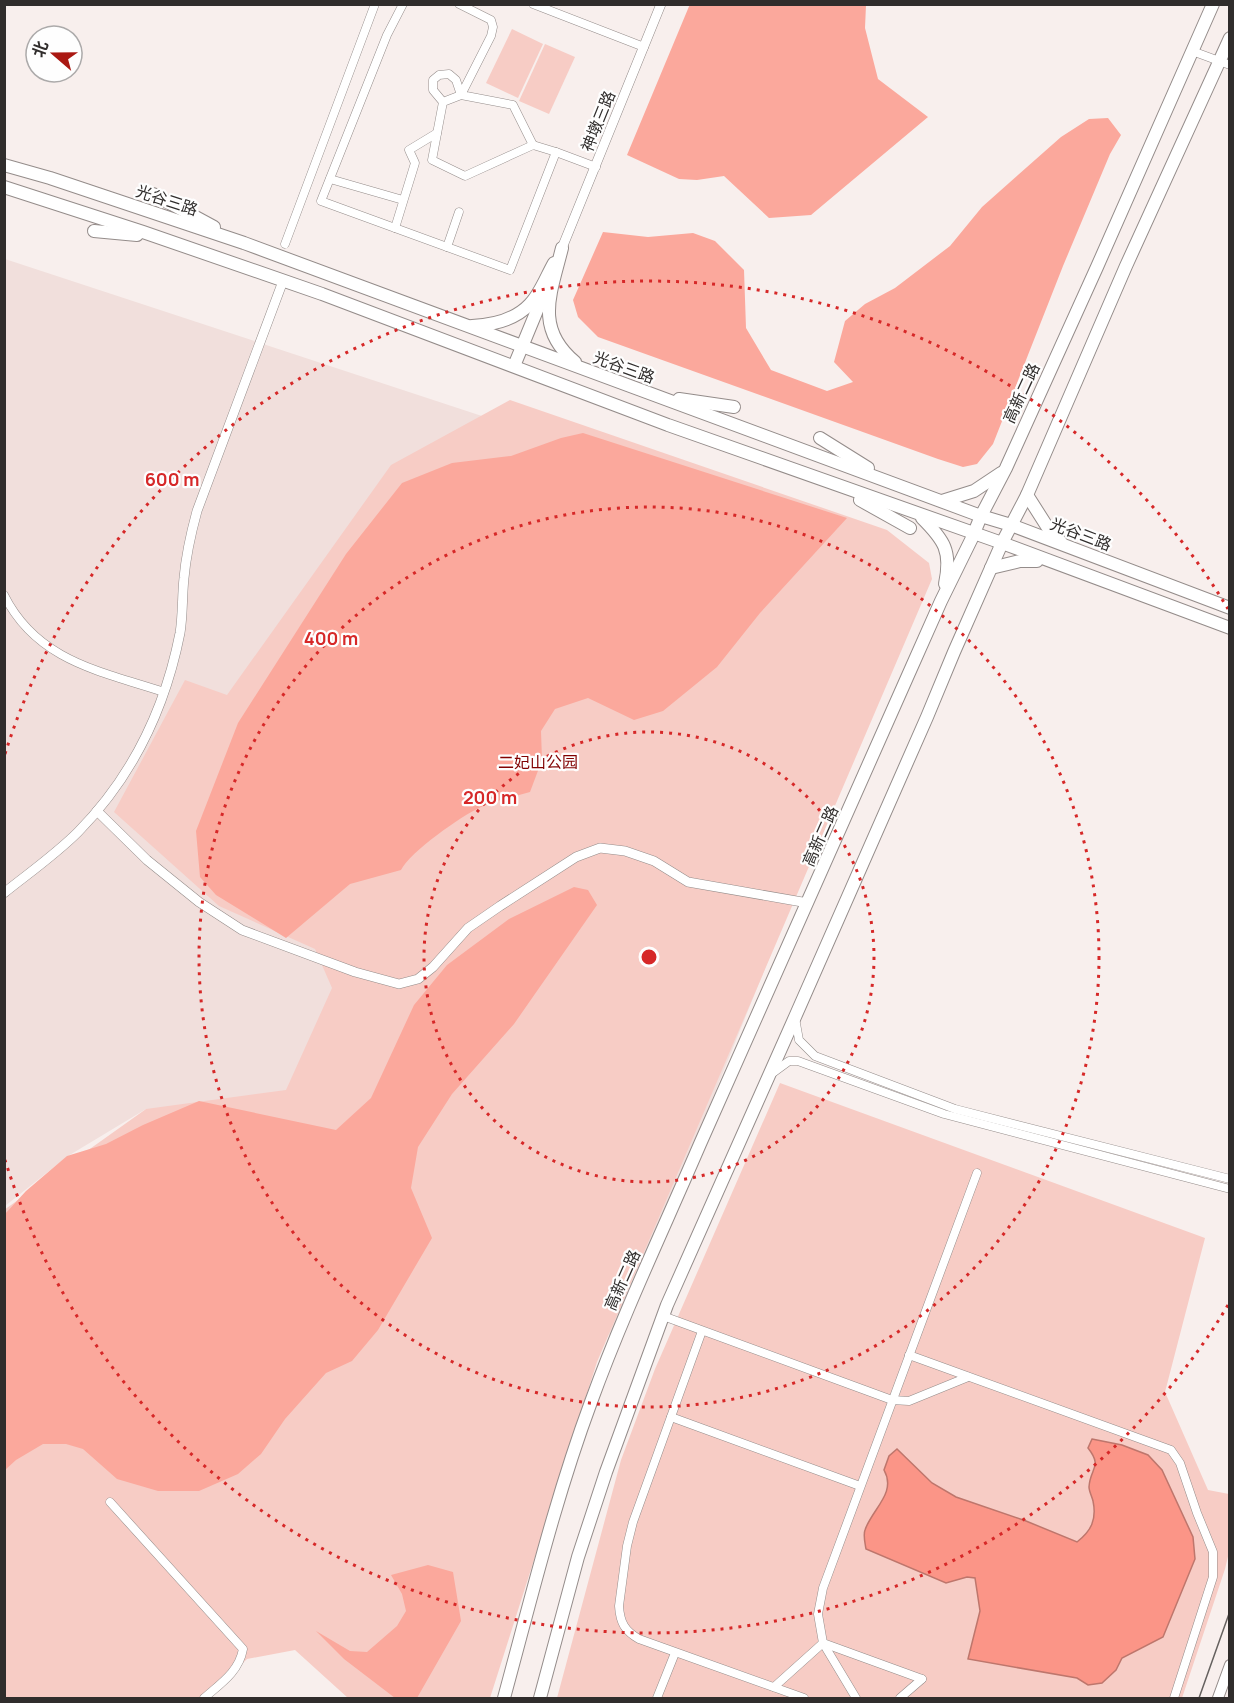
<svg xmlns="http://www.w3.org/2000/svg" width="1234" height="1703" font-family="Manrope,'Noto Sans SC',sans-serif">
  <rect width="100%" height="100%" fill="#f8efed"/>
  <path fill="#f1dfdc" d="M5 259 929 563 616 1337 595 1329 333 1136 146 1109 68 1156 5 1206Z"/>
  <g fill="#f7ccc5">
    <path d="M512 29 543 44 518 98 486 83Z"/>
    <path d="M545 44 575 57 549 114 519 101Z"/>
    <path d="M510 400 887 530 929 563 932 579 597 1362 490 1698H348L295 1650 247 1659 207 1698H5L4 1210 146 1109 286 1090 332 988 315 949 219 906 114 812 185 680 227 695 391 465Z"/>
    <path d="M780 1083 1205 1238 1165 1392 1208 1490 1229 1494 1230 1548 1225 1569 1182 1698H557L621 1460 655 1369Z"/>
  </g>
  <g fill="#fba89c">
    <path d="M690 4 866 5 865 28 878 79 928 117 811 215 769 218 724 176 697 180 679 179 627 155Z"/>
    <path d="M1108 118 1121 135 1110 154 1063 266 993 444 977 464 963 467 938 459 598 337 578 317 573 300 603 232 648 237 693 233 715 241 744 270 746 328 771 370 827 391 853 382 834 362 845 321 865 304 895 288 950 246 982 207 1061 137 1089 119Z"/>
    <path d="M583 433 847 518 760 613 717 667 663 711 634 720 588 698 555 709 541 731 542 760 530 792C514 797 496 800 481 807 461 816 410 852 401 870L350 884 286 938 216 895 200 877 196 831 238 723 346 554 402 483 452 463 511 456 561 438Z"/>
    <path d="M574 887 588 890 597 905 514 1024 452 1094 418 1147 411 1188 432 1238 378 1330 352 1361 326 1373 285 1419 261 1454 238 1474 199 1491H158L117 1479 83 1449 66 1444H43L16 1460 5 1470V1214L26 1191 67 1156 106 1144 143 1125 199 1101 336 1130 371 1098 414 1005 447 965 509 919Z"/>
    <path d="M428 1565 453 1572 461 1621 417 1698H395L344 1659 316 1631 350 1651 367 1652 397 1626 406 1611 402 1594 391 1575Z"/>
  </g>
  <path fill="#fb9587" stroke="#be766c" stroke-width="1.5" d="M1092 1439 1122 1445 1148 1455 1162 1470 1193 1537 1195 1559 1163 1637 1122 1658 1116 1670 1102 1683 1088 1685 1077 1678 968 1659 980 1611 975 1578 967 1577 946 1583 866 1549C865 1543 863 1535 865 1530 872 1509 897 1493 884 1470L889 1456 897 1449 932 1483 956 1497 1026 1521 1077 1542C1091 1531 1097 1520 1093 1501 1092 1497 1089 1491 1089 1487 1090 1468 1103 1467 1088 1448Z"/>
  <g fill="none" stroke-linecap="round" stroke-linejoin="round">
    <defs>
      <g id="minor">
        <path d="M403 4 387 35 321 201 510 270 556 152 596 167"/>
        <path d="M459 4 491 20 493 27 491 36 461 95 513 105 533 145"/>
        <path d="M533 4 644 47"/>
        <path d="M1192 51 1230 65"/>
        <path d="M443 102 433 90V80L439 75 449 74 456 80 461 95 443 102 432 160 465 176 533 145 556 152"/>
        <path d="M330 179 403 200"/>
        <path d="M395 228 415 163 409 150 437 133"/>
        <path d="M285 244 375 4"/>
        <path d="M447 247 459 212"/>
        <path d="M4 595C37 661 100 671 164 692"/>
        <path d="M795 1018 799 1040 815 1056 955 1109 1230 1179"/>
        <path d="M774 1072 789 1061H798L944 1114 1230 1189"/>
        <path d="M663 1316 892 1400 909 1401 968 1377"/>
        <path d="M702 1331 633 1522 627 1546 619 1606C620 1623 625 1631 639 1639L804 1698"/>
        <path d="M909 1355 1171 1450 1180 1463 1197 1513 1213 1552V1577L1174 1698"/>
        <path d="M671 1417 860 1486"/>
        <path d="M110 1502 243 1649C239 1672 220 1684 204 1698"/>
        <path d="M774 1687 823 1643 922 1679"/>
        <path d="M657 1698 675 1653"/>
        <path d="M856 1698 823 1643 818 1614 823 1588 977 1173"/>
        <path d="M900 1698 922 1679"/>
      </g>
      <g id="tertiary">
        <path d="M562 248 661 4"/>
        <path d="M97 811 147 860 199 902 242 930 355 972 399 984 418 979 433 967 468 928 500 906 576 857 600 848 625 851 654 861 688 882 808 903"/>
        <path d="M4 893C29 873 56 854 78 832 133 776 165 709 180 633 183 615 182 596 184 578 186 555 191 533 197 511L283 281"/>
      </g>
      <path id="secondary" d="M1218 1698 1230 1665"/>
      <g id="primary">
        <path d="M4 165 50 178 244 243 981 516 1011 525 1230 608"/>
        <path d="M4 187 143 232 322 294 668 425 1002 543 1230 628"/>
        <path d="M153 194 214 227"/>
        <path d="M94 231 137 235"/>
        <path d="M562 248C551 293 534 328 575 362"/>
        <path d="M472 326C493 325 515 320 530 304 540 294 547 275 554 263"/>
        <path d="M514 366 545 291"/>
        <path d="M679 399 734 407"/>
        <path d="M820 438 868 468"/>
        <path d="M1027 495 1048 528 1061 542"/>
        <path d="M860 500 910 528"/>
        <path d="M942 501 974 491 1001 473"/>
        <path d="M922 518C944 540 952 551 945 584"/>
        <path d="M991 568 1020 561H1037"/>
        <path d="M504 1698C531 1599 555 1499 591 1402 623 1314 663 1230 700 1144 779 962 861 782 941 601L972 538 981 516 1006 468 1097 267 1213 4"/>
        <path d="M540 1698 578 1557 606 1472 667 1305 795 1017 927 717 954 652 1002 543 1027 495 1126 266 1230 38"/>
      </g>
    </defs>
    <use href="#minor" stroke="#948c8a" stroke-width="9"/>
    <use href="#tertiary" stroke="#948c8a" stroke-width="10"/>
    <use href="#secondary" stroke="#948c8a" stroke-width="12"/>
    <use href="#primary" stroke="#948c8a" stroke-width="14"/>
    <use href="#minor" stroke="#fff" stroke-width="8"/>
    <use href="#tertiary" stroke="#fff" stroke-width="9"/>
    <use href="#secondary" stroke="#fff" stroke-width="10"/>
    <use href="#primary" stroke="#fff" stroke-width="12"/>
    <path stroke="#65615f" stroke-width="1.5" d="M1199 1698 1230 1611"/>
  </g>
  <g fill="none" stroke="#d62828" stroke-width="3" stroke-dasharray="3 6">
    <circle cx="649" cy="957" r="225"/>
    <circle cx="649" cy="957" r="450"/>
    <path d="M1228 1305A675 675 0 0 1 5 1160M5 754A675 675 0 0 1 1228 609"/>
  </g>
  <g text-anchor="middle" stroke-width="4.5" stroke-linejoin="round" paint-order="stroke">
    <g font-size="16" fill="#302d2c" stroke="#fefefe">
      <text transform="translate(598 121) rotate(-68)" y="6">神墩三路</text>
      <text transform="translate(167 200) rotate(18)" y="6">光谷三路</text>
      <text transform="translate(624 367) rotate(20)" y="6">光谷三路</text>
      <text transform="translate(1021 393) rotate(-65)" y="6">高新二路</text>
      <text transform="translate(1081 534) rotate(21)" y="6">光谷三路</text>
      <text transform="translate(820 836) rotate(-66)" y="6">高新二路</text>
      <text transform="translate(622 1280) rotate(-66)" y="6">高新二路</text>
    </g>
    <g font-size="16" fill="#820303" stroke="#fefefe">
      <text x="538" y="768">二妃山公园</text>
    </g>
  </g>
  <circle cx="649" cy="957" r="9" fill="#d62828" stroke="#fefefe" stroke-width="3"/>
  <g font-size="18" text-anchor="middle" font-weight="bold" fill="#d62828" stroke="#fefefe" stroke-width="4.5" stroke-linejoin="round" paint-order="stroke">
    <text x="172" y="486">600 m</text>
    <text x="331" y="645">400 m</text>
    <text x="490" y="804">200 m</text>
  </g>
  <rect width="1234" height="1703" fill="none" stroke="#302d2c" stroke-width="12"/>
  <g transform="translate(54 54) rotate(290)"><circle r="28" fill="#fefefe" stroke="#acaaaa" stroke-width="1.5"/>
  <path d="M0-4.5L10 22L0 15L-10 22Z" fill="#aa1812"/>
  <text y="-9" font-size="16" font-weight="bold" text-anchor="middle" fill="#302d2c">北</text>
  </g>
</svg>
